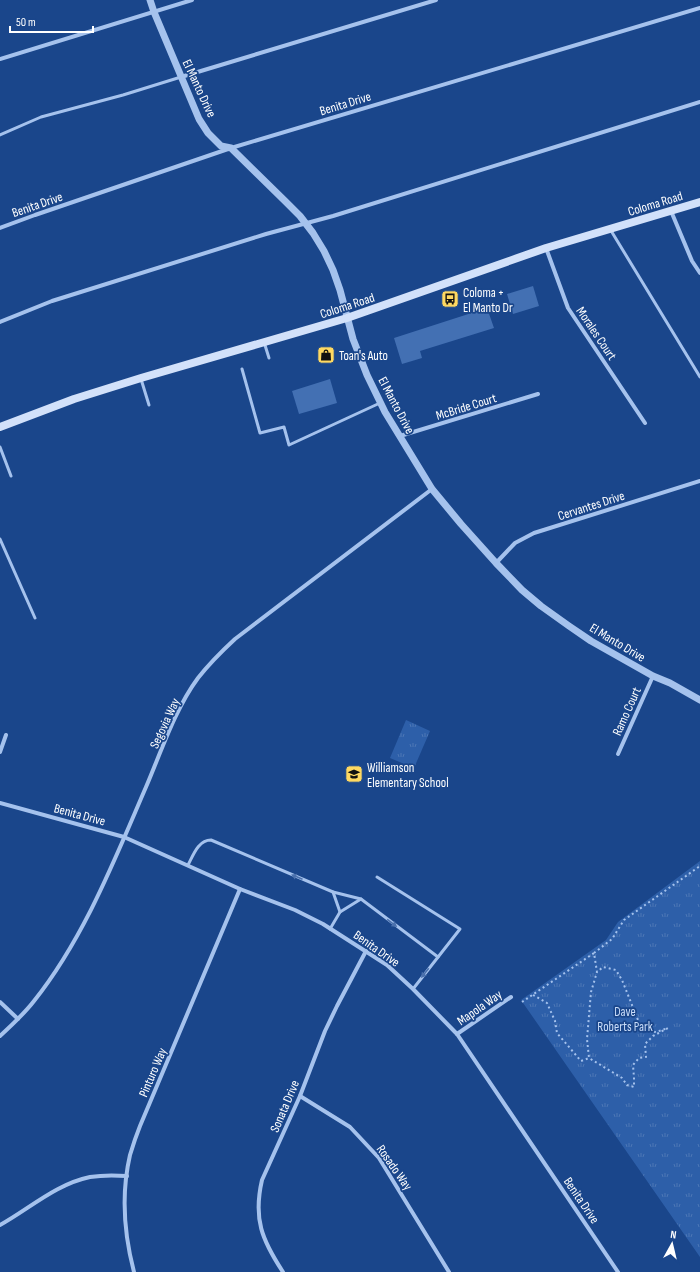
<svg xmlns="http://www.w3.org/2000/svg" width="700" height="1272" font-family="'Sofia Sans Condensed',sans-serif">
  <defs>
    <pattern id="park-tufts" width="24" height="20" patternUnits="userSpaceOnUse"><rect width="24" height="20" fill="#2d5fa9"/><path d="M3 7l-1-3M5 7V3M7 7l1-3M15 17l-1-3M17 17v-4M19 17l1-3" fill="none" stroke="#4c77b6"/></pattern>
  </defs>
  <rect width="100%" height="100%" fill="#1a468b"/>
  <g fill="url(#park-tufts)">
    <path d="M406 720 430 731 414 768 390 758Z"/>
    <path d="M700 861V1257L521 1000 606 940 618 922Z"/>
  </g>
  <g fill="#4370b3">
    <path d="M533 286 539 306 513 314 507 294Z"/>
    <path d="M487 308 494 328 420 351 422 358 402 364 394 338Z"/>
    <path d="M330 379 337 403 299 414 292 391Z"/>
  </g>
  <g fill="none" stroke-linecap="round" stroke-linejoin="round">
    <g stroke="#a5c2ed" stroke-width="2" stroke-dasharray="2 3" stroke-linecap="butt">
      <path d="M594 953 612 939 624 920 700 866"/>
      <path d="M533 995 547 1003 555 1021 557 1033 581 1061 589 1058"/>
      <path d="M522 1002 594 953 597 972 603 967 616 970 622 980 642 1030 656 1032 668 1028 653 1036 645 1044 646 1057 639 1058 633 1065 634 1078V1087L627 1085 622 1078 589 1058 587 1039 591 992 597 972"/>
    </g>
    <g stroke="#a5c2ed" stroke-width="3">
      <path d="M0 135 41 117 123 95 181 77"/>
      <path d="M610 229 700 377"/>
      <path d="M264 342 269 358"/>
      <path d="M242 369 260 433 284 427 289 445 380 403"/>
      <path d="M141 379 149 405"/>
      <path d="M0 447 11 476"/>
      <path d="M0 539 35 618"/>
      <path d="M188 865C193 856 198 840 211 840L333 892 361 899 438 957"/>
      <path d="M377 877 460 929 413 989"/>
      <path d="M333 892 340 912"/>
      <path d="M330 929 340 912 361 899"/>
    </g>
    <g stroke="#a5c2ed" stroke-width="4">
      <path d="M0 59 192 0"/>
      <path d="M181 77 436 0"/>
      <path d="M671 211 692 261 700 273"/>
      <path d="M0 228 35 215 231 148 700 8"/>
      <path d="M546 248 568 308 645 423"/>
      <path d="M0 322 52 301 266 234 333 216 700 102"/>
      <path d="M400 436 538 394"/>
      <path d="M496 563 515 543 534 533 700 481"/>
      <path d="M0 752 6 735"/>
      <path d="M618 754 653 676"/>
      <path d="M0 803 124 837 240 889 295 910 323 924 387 965 413 989 457 1034 618 1272"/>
      <path d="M0 1002 18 1019"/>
      <path d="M457 1034 511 997"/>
      <path d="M0 1036C12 1025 24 1014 34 1001 84 938 114 861 146 787 161 752 175 709 198 678 209 664 222 651 235 639L432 489"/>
      <path d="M300 1096 350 1127 379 1158 449 1272"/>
      <path d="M0 1225C29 1209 56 1184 90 1177 102 1175 114 1175 127 1176"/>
      <path d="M134 1272C124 1234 121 1194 130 1155 133 1145 136 1136 140 1126L240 889"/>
      <path d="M283 1272C262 1240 253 1219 262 1180L300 1096 325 1031 337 1006 366 951"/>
    </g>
    <path stroke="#a5c2ed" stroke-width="7" d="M150 0 154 12 199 119 208 133 221 146 231 148 285 201 300 216 313 233 324 251 333 270 340 290 353 339 367 375 385 412 432 489 461 524 496 563 522 590 541 606 569 626 591 641 653 676 670 683 700 700"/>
    <path stroke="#d2e1fa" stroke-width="8" d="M0 427 74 399 141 378 347 318 546 248 700 202"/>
  </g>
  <defs><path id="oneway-solid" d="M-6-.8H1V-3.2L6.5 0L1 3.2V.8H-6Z"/></defs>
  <g fill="#4b71ad">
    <use href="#oneway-solid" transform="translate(297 877) rotate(-157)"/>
    <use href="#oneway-solid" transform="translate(392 923) rotate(37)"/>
    <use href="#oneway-solid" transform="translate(425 973) rotate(128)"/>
  </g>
  <defs>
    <symbol id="bus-square" viewBox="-11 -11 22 22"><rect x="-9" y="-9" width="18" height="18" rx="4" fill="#ffd961" stroke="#1a468b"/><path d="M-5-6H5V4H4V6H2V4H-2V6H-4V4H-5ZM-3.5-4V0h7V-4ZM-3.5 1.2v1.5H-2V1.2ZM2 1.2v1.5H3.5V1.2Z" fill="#111"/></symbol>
    <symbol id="shop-square" viewBox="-11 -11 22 22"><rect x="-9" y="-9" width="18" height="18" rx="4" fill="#ffd961" stroke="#1a468b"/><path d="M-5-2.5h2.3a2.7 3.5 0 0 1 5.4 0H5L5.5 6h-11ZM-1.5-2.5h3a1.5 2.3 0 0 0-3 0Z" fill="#111"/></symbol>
    <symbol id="school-square" viewBox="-11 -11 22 22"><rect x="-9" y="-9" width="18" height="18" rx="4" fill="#ffd961" stroke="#1a468b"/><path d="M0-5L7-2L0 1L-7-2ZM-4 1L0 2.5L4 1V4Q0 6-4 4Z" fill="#111"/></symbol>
  </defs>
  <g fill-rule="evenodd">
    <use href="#bus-square" x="440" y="289" width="20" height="20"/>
    <use href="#shop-square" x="316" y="345" width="20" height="20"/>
    <use href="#school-square" x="344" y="764" width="20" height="20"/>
  </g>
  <g text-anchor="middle" stroke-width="3.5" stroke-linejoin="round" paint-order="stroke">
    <g font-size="13" fill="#fff" stroke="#1a468b">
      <text transform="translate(200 88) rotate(65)" y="5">El Manto Drive</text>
      <text transform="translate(345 103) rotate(-17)" y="5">Benita Drive</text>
      <text transform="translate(655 203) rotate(-17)" y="5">Coloma Road</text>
      <text transform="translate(37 204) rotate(-19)" y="5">Benita Drive</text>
      <text transform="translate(347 305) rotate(-18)" y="5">Coloma Road</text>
      <text transform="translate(597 333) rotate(56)" y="5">Morales Court</text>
      <text transform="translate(397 405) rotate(62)" y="5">El Manto Drive</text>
      <text transform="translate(466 406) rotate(-17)" y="5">McBride Court</text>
      <text transform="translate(591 505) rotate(-18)" y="5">Cervantes Drive</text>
      <text transform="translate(618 642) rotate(31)" y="5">El Manto Drive</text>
      <text transform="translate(626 711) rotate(-66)" y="5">Ramo Court</text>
      <text transform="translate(164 723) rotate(-65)" y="5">Segovia Way</text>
      <text transform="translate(80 814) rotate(15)" y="5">Benita Drive</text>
      <text transform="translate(377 948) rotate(35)" y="5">Benita Drive</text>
      <text transform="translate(479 1007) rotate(-35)" y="5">Mapola Way</text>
      <text transform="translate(152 1072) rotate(-67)" y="5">Pinturo Way</text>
      <text transform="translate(284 1106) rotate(-67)" y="5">Sonata Drive</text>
      <text transform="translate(395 1167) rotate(55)" y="5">Rosado Way</text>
      <text transform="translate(582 1200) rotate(56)" y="5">Benita Drive</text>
    </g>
    <g font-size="13" fill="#fff" stroke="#1a468b" text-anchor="start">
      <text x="463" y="297">Coloma +<tspan x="463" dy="15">El Manto Dr</tspan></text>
      <text x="339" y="360">Toan's Auto</text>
      <text x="367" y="772">Williamson<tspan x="367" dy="15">Elementary School</tspan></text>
    </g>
    <g font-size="13" fill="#cbdefa" stroke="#1a468b">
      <text x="625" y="1016">Dave<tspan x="625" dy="15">Roberts Park</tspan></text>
    </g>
  </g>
  <g transform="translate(672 1244) rotate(8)" stroke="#1a468b" stroke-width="3" paint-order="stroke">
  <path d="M0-3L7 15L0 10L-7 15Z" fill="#ffffff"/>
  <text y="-6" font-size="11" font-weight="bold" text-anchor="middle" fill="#ffffff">N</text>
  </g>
  <path d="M10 26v6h83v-6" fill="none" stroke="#ffffff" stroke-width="2"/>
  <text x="16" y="26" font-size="12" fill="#ffffff" stroke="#1a468b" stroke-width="3" paint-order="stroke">50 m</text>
</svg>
